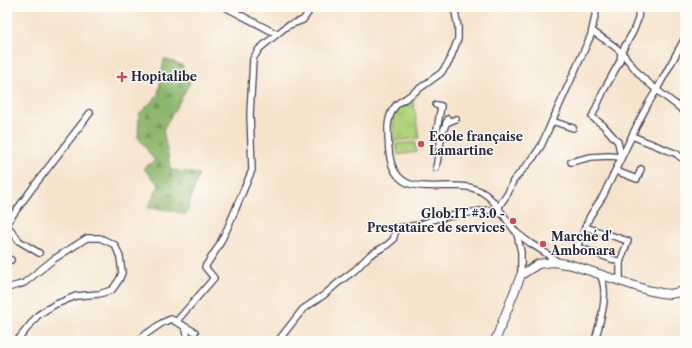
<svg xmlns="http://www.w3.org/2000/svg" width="692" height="348" font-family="'Libre Caslon Text',serif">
  <defs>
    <pattern id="grass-tufts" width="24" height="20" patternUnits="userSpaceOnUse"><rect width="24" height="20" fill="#b0d37c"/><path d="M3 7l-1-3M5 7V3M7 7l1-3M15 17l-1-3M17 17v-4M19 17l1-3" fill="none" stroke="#97b56c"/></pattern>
    <pattern id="forest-firs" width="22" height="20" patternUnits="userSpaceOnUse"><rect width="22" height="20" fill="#8cb56c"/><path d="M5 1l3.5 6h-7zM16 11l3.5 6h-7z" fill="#72935a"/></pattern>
  </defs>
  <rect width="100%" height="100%" fill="#fdfcf7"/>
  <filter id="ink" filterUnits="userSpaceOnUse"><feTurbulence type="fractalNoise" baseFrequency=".025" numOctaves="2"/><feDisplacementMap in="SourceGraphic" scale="8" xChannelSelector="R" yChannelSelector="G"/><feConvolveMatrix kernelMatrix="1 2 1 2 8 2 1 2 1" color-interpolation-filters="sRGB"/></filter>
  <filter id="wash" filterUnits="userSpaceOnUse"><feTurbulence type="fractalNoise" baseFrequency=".012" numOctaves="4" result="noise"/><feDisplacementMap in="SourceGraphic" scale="16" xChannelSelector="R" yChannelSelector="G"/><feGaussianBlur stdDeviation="0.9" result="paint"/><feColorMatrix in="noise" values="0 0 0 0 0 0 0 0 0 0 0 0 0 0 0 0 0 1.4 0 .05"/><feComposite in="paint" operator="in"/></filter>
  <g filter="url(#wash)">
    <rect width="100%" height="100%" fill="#f6e3cc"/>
    <g fill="url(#grass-tufts)" stroke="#697a5c">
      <path d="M413 100 419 138 395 141 392 116 397 107Z"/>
      <path d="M415 142 417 152 398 155 396 144Z"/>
    </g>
    <path fill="url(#forest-firs)" stroke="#576c54" d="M164 59 182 65 190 83 163 130 171 170 199 174 186 215 171 210 148 208 159 185 143 168 155 161 138 137 139 114 158 95Z"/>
  </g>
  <g filter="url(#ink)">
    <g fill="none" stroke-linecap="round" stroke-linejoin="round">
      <defs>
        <g id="street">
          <path d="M225 7 277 34"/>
          <path d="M454 7 458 27V39L449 62 441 73 405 99C394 104 389 114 388 126 388 146 387 176 410 184 424 188 439 186 453 186 467 187 473 186 485 194 498 203 505 220 516 232 520 236 525 239 530 243 540 249 549 255 558 262"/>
          <path d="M592 31C602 38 613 44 622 53 629 61 635 70 642 77 655 90 671 100 685 112"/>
          <path d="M552 121 573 128"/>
          <path d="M446 123 456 119"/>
          <path d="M632 136 677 154 680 157"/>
          <path d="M440 139 448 119"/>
          <path d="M571 162 591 157 609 156 621 157 618 142 603 125 592 117 604 90 620 61 621 53 633 32 638 19 639 7"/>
          <path d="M436 168 441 139 436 136 441 106 436 105"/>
          <path d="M616 171 637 179 641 169"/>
          <path d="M498 208 508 193 513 181 533 158 541 146 591 35 597 7"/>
          <path d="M7 223 34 186 90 113"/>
          <path d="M7 225 19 241 39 253"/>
          <path d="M585 227 628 241 620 262"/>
          <path d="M517 234 521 252V275"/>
          <path d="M7 259 11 260"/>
          <path d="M620 281V262L577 247 590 216 603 196 640 119 648 104 656 91 685 38"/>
          <path d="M7 288 18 285 24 283 54 259 87 238H100L115 245 120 257 122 273 119 280 112 290 99 294 76 296 54 305 38 315 17 341"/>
          <path d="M176 322 214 278 205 267 218 247 228 227 252 170 250 114 253 59 259 49 287 26 303 20 312 7"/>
          <path d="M184 326 187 333V341"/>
          <path d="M136 341 162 323 171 319 195 332"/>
          <path d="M278 341 303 309 324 295 339 282 355 270 370 255 387 245 393 240 395 233 398 228 419 225 435 219 468 213 488 210 502 214"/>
          <path d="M595 341C600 320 610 295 600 274"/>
        </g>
        <path id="secondary" d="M495 341 521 275 538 264 553 262 572 265 647 290 661 293 670 294 685 291"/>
      </defs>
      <use href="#street" stroke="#423f51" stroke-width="8"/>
      <use href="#secondary" stroke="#423f51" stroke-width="10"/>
      <use href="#street" stroke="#fff" stroke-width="5.5"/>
      <use href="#secondary" stroke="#fff" stroke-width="8"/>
    </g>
  </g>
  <g fill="#d1495b" stroke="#fdfcf7" stroke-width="1.5">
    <path d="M120 71h4v4h4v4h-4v4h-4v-4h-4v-4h4z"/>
    <circle cx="421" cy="144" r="4"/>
    <circle cx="513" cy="221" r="4"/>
    <circle cx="543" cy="244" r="4"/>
  </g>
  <g text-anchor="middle" stroke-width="3" stroke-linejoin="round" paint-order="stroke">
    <g font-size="12" font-weight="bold" fill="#22223b" stroke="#fdfcf7" text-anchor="start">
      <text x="131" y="81">Hopitalibe</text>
      <text x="429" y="141">Ecole française<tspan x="429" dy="14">Lamartine</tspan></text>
      <text x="505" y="218" text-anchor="end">Glob.IT #3.0 -<tspan x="505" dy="14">Prestataire de services</tspan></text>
      <text x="551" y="241">Marché d'<tspan x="551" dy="14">Ambonara</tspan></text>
    </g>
  </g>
  <rect width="692" height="348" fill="none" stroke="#fdfcf7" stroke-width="24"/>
</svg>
